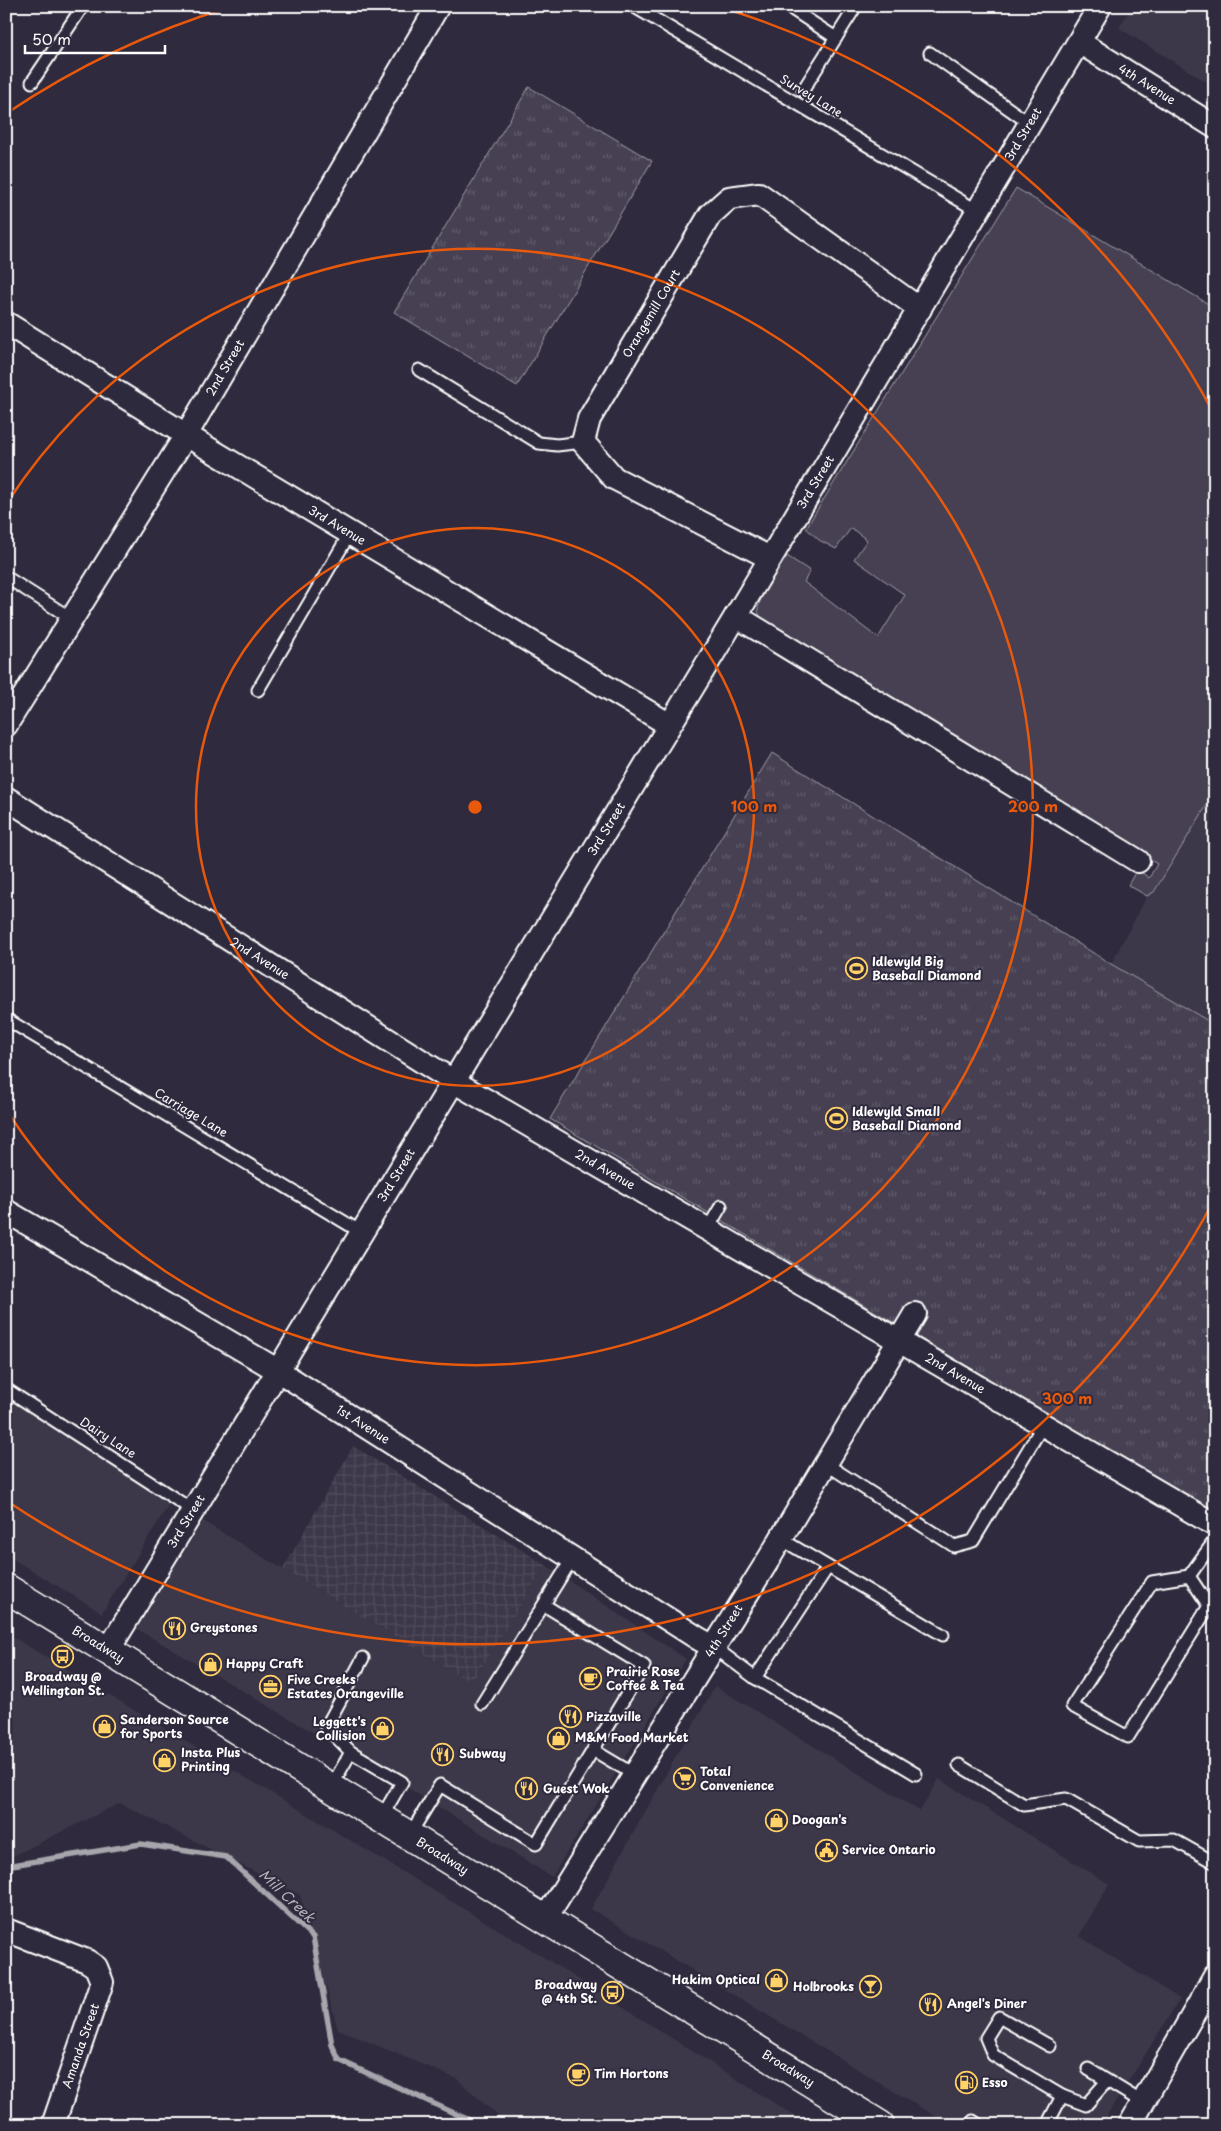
<svg xmlns="http://www.w3.org/2000/svg" width="1221" height="2131" font-family="'Playpen Sans',sans-serif">
  <defs>
    <pattern id="industrial-grid" width="8" height="8" patternUnits="userSpaceOnUse" patternTransform="scale(1.25)"><rect width="8" height="8" fill="#3c3749"/><path d="M0 4h8M4 0v8" fill="none" stroke="#504b5b"/></pattern>
    <pattern id="park-tufts" width="24" height="20" patternUnits="userSpaceOnUse" patternTransform="scale(1.25)"><rect width="24" height="20" fill="#464152"/><path d="M3 7l-1-3M5 7V3M7 7l1-3M15 17l-1-3M17 17v-4M19 17l1-3" fill="none" stroke="#625e6c"/></pattern>
  </defs>
  <rect width="100%" height="100%" fill="#2f2a3d"/>
  <filter id="ink" filterUnits="userSpaceOnUse"><feTurbulence type="fractalNoise" baseFrequency=".02" numOctaves="2"/><feDisplacementMap in="SourceGraphic" scale="10" xChannelSelector="R" yChannelSelector="G"/><feConvolveMatrix kernelMatrix="1 2 1 2 8 2 1 2 1" color-interpolation-filters="sRGB"/></filter>
  <g filter="url(#ink)">
    <g fill="#3c3749">
      <path d="M1132 6H1215V87L1119 28Z"/>
      <path d="M1215 792V1025L1111 964 1147 896 1155 892Z"/>
      <path d="M6 1397 171 1501 102 1613 6 1555Z"/>
      <path d="M203 1521 472 1683 546 1565 686 1659 552 1877 408 1788 137 1629Z"/>
      <path d="M6 1633 537 1953 809 2125H508L457 2079 338 2029 300 1895 120 1803 9 1858 6 1856Z"/>
      <path d="M715 1686 920 1811 939 1779 1109 1884 1079 1936 1180 1999 1101 2125H950L591 1909Z"/>
    </g>
    <path fill="url(#industrial-grid)" d="M353 1446 546 1565 472 1683 283 1569Z"/>
    <path fill="#464152" stroke="#a2a0a8" d="M1016 188 1215 308V792L1154 892 1147 896 1128 885 1137 869 1149 878 1157 864 769 627C764 622 759 617 758 610 758 597 780 568 787 556L810 571 804 582 878 638 905 595 854 559 867 540 851 528 836 549 819 540 806 528Z"/>
    <g fill="url(#park-tufts)" stroke="#a2a0a8">
      <path d="M529 87 652 161 517 386 394 312Z"/>
      <path d="M772 753 1111 964 1215 1025V1513L550 1119Z"/>
    </g>
    <g fill="none" stroke-linecap="round" stroke-linejoin="round">
      <path stroke="#a7a6ad" stroke-width="5.5" d="M6 1866 141 1844 226 1857 313 1937 332 2045 339 2060 469 2120 474 2125"/>
      <defs>
        <g id="service">
          <path d="M633 6 976 210"/>
          <path d="M787 6 836 38"/>
          <path d="M930 53 1029 123"/>
          <path d="M32 82 83 6"/>
          <path d="M803 90 856 6"/>
          <path d="M419 370 539 443 557 445 583 442"/>
          <path d="M6 577 72 619"/>
          <path d="M258 690 350 533"/>
          <path d="M6 1019 361 1232"/>
          <path d="M707 1230 721 1206"/>
          <path d="M6 1389 194 1511"/>
          <path d="M826 1464 954 1546 973 1541 1043 1425"/>
          <path d="M781 1539 943 1635"/>
          <path d="M828 1567 755 1678 916 1774"/>
          <path d="M1189 1576 1209 1606 1128 1737 1072 1706 1152 1582 1189 1576 1215 1540"/>
          <path d="M714 1647 755 1678"/>
          <path d="M363 1658 326 1727 351 1752 402 1782 381 1818"/>
          <path d="M482 1704 572 1559"/>
          <path d="M593 1750 635 1775"/>
          <path d="M959 1765 1024 1805 1066 1799 1139 1841 1174 1840 1215 1863"/>
          <path d="M331 1787 351 1752"/>
          <path d="M409 1836 440 1785 536 1844 644 1666 544 1605"/>
          <path d="M1088 2069 1142 2102"/>
          <path d="M1062 2096 1086 2105 1107 2081"/>
          <path d="M1050 2119 1062 2096 993 2055 986 2038 999 2017 1050 2046"/>
          <path d="M970 2125 973 2121 979 2125"/>
        </g>
        <g id="minor">
          <path id="s1" d="M1079 42 1215 127"/>
          <path id="s2" d="M6 323 186 435 668 724"/>
          <path id="s3" d="M770 558 614 478 583 442 589 419 710 215 729 198 759 194 920 309"/>
          <path d="M736 616 1138 861"/>
          <path id="s4" d="M6 725 186 435 438 6"/>
          <path id="s5" d="M6 798 453 1081 1215 1525"/>
          <path id="s6" d="M6 1211 277 1370 699 1639 714 1647"/>
          <path id="s7" d="M109 1649 736 616 1100 6"/>
          <path id="s8" d="M545 1919 770 1557 915 1314"/>
          <path d="M6 1930 87 1961 96 1967 102 1982 53 2125"/>
          <path d="M1130 2125 1215 1976"/>
        </g>
        <g id="primary">
          <path id="s9" d="M6 1588 880 2125"/>
        </g>
      </defs>
      <use href="#service" stroke="#fff" stroke-width="15"/>
      <use href="#minor" stroke="#fff" stroke-width="26"/>
      <use href="#primary" stroke="#fff" stroke-width="31"/>
      <use href="#service" stroke="#2f2a3d" stroke-width="11"/>
      <use href="#minor" stroke="#2f2a3d" stroke-width="22"/>
      <use href="#primary" stroke="#2f2a3d" stroke-width="28"/>
    </g>
  </g>
  <g fill="none" stroke="#e8590c" stroke-width="2.5">
    <circle cx="475" cy="807" r="279"/>
    <path d="M7 503A558 558 0 1 1 7 1111"/>
    <path d="M1214 1200A837 837 0 0 1 7 1501M7 113A837 837 0 0 1 230 7M720 7A837 837 0 0 1 1214 414"/>
  </g>
  <defs>
    <symbol id="stadium-ring" viewBox="-11 -11 22 22"><circle r="9.5" fill="#2f2a3d" stroke="#ffd166" stroke-width="1.5"/><path d="M0-5a6.5 5 0 1 0 0 10a6.5 5 0 1 0 0-10ZM-3.5-1.8h7v3.6h-7Z" fill="#ffd166"/></symbol>
    <symbol id="restaurant-ring" viewBox="-11 -11 22 22"><circle r="9.5" fill="#2f2a3d" stroke="#ffd166" stroke-width="1.5"/><path d="M-5-6h1v4h1v-4h1v4h1v-4h1v5L-1.5 .5V6h-2V.5L-5-1ZM5-6V6H3V1.5H1.5Q1.5-4 5-6Z" fill="#ffd166"/></symbol>
    <symbol id="bus-ring" viewBox="-11 -11 22 22"><circle r="9.5" fill="#2f2a3d" stroke="#ffd166" stroke-width="1.5"/><path d="M-5-6H5V4H4V6H2V4H-2V6H-4V4H-5ZM-3.5-4V0h7V-4ZM-3.5 1.2v1.5H-2V1.2ZM2 1.2v1.5H3.5V1.2Z" fill="#ffd166"/></symbol>
    <symbol id="shop-ring" viewBox="-11 -11 22 22"><circle r="9.5" fill="#2f2a3d" stroke="#ffd166" stroke-width="1.5"/><path d="M-5-2.5h2.3a2.7 3.5 0 0 1 5.4 0H5L5.5 6h-11ZM-1.5-2.5h3a1.5 2.3 0 0 0-3 0Z" fill="#ffd166"/></symbol>
    <symbol id="cafe-ring" viewBox="-11 -11 22 22"><circle r="9.5" fill="#2f2a3d" stroke="#ffd166" stroke-width="1.5"/><path d="M-5.5-4.5H6V0H3Q3 3.5 0 3.5H-2.5Q-5.5 3.5-5.5 0ZM3-3.2v2h1.7v-2ZM-6 4.5H4V6H-6Z" fill="#ffd166"/></symbol>
    <symbol id="office-ring" viewBox="-11 -11 22 22"><circle r="9.5" fill="#2f2a3d" stroke="#ffd166" stroke-width="1.5"/><path d="M-6-3h4V-5.5h4V-3h4V5H-6ZM-1-4.5V-3h2v-1.5ZM-6 0V1H6V0Z" fill="#ffd166"/></symbol>
    <symbol id="supermarket-ring" viewBox="-11 -11 22 22"><circle r="9.5" fill="#2f2a3d" stroke="#ffd166" stroke-width="1.5"/><path d="M-6-5.5h2.5l.6 2H6L4.5 2H-2.5L-4.4-4H-6ZM-1.5 3.2a1.3 1.3 0 1 0 .1 0ZM3 3.2a1.3 1.3 0 1 0 .1 0Z" fill="#ffd166"/></symbol>
    <symbol id="civic-ring" viewBox="-11 -11 22 22"><circle r="9.5" fill="#2f2a3d" stroke="#ffd166" stroke-width="1.5"/><path d="M-.6-6.5H3V-4.5H.6V-3L4-1V1h2V6H-6V1h2V-1L-.6-3ZM-1.2 2.5V6h2.4V2.5Z" fill="#ffd166"/></symbol>
    <symbol id="bar-ring" viewBox="-11 -11 22 22"><circle r="9.5" fill="#2f2a3d" stroke="#ffd166" stroke-width="1.5"/><path d="M-6-5H6L.8 .8V4.5H3.5V6h-7V4.5H-.8V.8Z" fill="#ffd166"/></symbol>
    <symbol id="fuel-ring" viewBox="-11 -11 22 22"><circle r="9.5" fill="#2f2a3d" stroke="#ffd166" stroke-width="1.5"/><path d="M-5.5-6h7V0h2V4h1.3V-2.5L3-4.5l.8-.8L6-3V5H2.5V1h-1V6h-7ZM-4.2-4.7v3.2H.2V-4.7Z" fill="#ffd166"/></symbol>
  </defs>
  <g fill-rule="evenodd">
    <use href="#stadium-ring" x="844" y="956" width="25" height="25"/>
    <use href="#stadium-ring" x="824" y="1106" width="25" height="25"/>
    <use href="#restaurant-ring" x="162" y="1616" width="25" height="25"/>
    <use href="#bus-ring" x="50" y="1644" width="25" height="25"/>
    <use href="#shop-ring" x="198" y="1652" width="25" height="25"/>
    <use href="#cafe-ring" x="578" y="1666" width="25" height="25"/>
    <use href="#office-ring" x="258" y="1674" width="25" height="25"/>
    <use href="#restaurant-ring" x="558" y="1704" width="25" height="25"/>
    <use href="#shop-ring" x="92" y="1714" width="25" height="25"/>
    <use href="#shop-ring" x="370" y="1716" width="25" height="25"/>
    <use href="#shop-ring" x="546" y="1726" width="25" height="25"/>
    <use href="#restaurant-ring" x="430" y="1742" width="25" height="25"/>
    <use href="#shop-ring" x="152" y="1748" width="25" height="25"/>
    <use href="#supermarket-ring" x="672" y="1766" width="25" height="25"/>
    <use href="#restaurant-ring" x="514" y="1776" width="25" height="25"/>
    <use href="#shop-ring" x="764" y="1808" width="25" height="25"/>
    <use href="#civic-ring" x="814" y="1838" width="25" height="25"/>
    <use href="#shop-ring" x="764" y="1968" width="25" height="25"/>
    <use href="#bar-ring" x="858" y="1974" width="25" height="25"/>
    <use href="#bus-ring" x="600" y="1980" width="25" height="25"/>
    <use href="#restaurant-ring" x="918" y="1992" width="25" height="25"/>
    <use href="#cafe-ring" x="566" y="2062" width="25" height="25"/>
    <use href="#fuel-ring" x="954" y="2070" width="25" height="25"/>
  </g>
  <g text-anchor="middle" stroke-width="4" stroke-linejoin="round" paint-order="stroke">
    <g font-size="12" fill="#fff" stroke="#2f2a3d">
      <text dy="4" stroke="none"><textPath href="#s1" startOffset="80">4th Avenue</textPath></text>
      <text transform="translate(811 96) rotate(31)" y="4">Survey Lane</text>
      <text dy="4" stroke="none"><textPath href="#s7" startOffset="1769">3rd Street</textPath></text>
      <text dy="4" stroke="none"><textPath href="#s3" startOffset="369">Orangemill Court</textPath></text>
      <text dy="4" stroke="none"><textPath href="#s4" startOffset="419">2nd Street</textPath></text>
      <text dy="4" stroke="none"><textPath href="#s7" startOffset="1364">3rd Street</textPath></text>
      <text dy="4" stroke="none"><textPath href="#s2" startOffset="388">3rd Avenue</textPath></text>
      <text dy="4" stroke="none"><textPath href="#s7" startOffset="959">3rd Street</textPath></text>
      <text dy="4" stroke="none"><textPath href="#s5" startOffset="300">2nd Avenue</textPath></text>
      <text transform="translate(191 1113) rotate(31)" y="4">Carriage Lane</text>
      <text dy="4" stroke="none"><textPath href="#s5" startOffset="705">2nd Avenue</textPath></text>
      <text dy="4" stroke="none"><textPath href="#s7" startOffset="554">3rd Street</textPath></text>
      <text dy="4" stroke="none"><textPath href="#s5" startOffset="1110">2nd Avenue</textPath></text>
      <text dy="4" stroke="none"><textPath href="#s6" startOffset="416">1st Avenue</textPath></text>
      <text transform="translate(108 1438) rotate(33)" y="4">Dairy Lane</text>
      <text dy="4" stroke="none"><textPath href="#s7" startOffset="149">3rd Street</textPath></text>
      <text dy="4" stroke="none"><textPath href="#s8" startOffset="339">4th Street</textPath></text>
      <text dy="4" stroke="none"><textPath href="#s9" startOffset="108">Broadway</textPath></text>
      <text dy="4" stroke="none"><textPath href="#s9" startOffset="512">Broadway</textPath></text>
      <text transform="translate(81 2046) rotate(-71)" y="4">Amanda Street</text>
      <text dy="4" stroke="none"><textPath href="#s9" startOffset="918">Broadway</textPath></text>
    </g>
    <g font-size="12" font-weight="bold" fill="#fff" stroke="#2f2a3d" text-anchor="start">
      <text x="872" y="966">Idlewyld Big<tspan x="872" dy="14">Baseball Diamond</tspan></text>
      <text x="852" y="1116">Idlewyld Small<tspan x="852" dy="14">Baseball Diamond</tspan></text>
      <text x="190" y="1632">Greystones</text>
      <text x="226" y="1668">Happy Craft</text>
      <text x="606" y="1676">Prairie Rose<tspan x="606" dy="14">Coffee &amp; Tea</tspan></text>
      <text x="63" y="1681" text-anchor="middle">Broadway @<tspan x="63" dy="14">Wellington St.</tspan></text>
      <text x="287" y="1684">Five Creeks<tspan x="287" dy="14">Estates Orangeville</tspan></text>
      <text x="586" y="1721">Pizzaville</text>
      <text x="120" y="1724">Sanderson Source<tspan x="120" dy="14">for Sports</tspan></text>
      <text x="366" y="1726" text-anchor="end">Leggett's<tspan x="366" dy="14">Collision</tspan></text>
      <text x="575" y="1742">M&amp;M Food Market</text>
      <text x="181" y="1757">Insta Plus<tspan x="181" dy="14">Printing</tspan></text>
      <text x="459" y="1758">Subway</text>
      <text x="700" y="1776">Total<tspan x="700" dy="14">Convenience</tspan></text>
      <text x="543" y="1793">Guest Wok</text>
      <text x="792" y="1824">Doogan's</text>
      <text x="842" y="1854">Service Ontario</text>
      <text x="760" y="1984" text-anchor="end">Hakim Optical</text>
      <text x="597" y="1989" text-anchor="end">Broadway<tspan x="597" dy="14">@ 4th St.</tspan></text>
      <text x="854" y="1991" text-anchor="end">Holbrooks</text>
      <text x="947" y="2008">Angel's Diner</text>
      <text x="594" y="2078">Tim Hortons</text>
      <text x="982" y="2087">Esso</text>
    </g>
    <g font-size="14" font-style="italic" fill="#b6b4bb" stroke="#2f2a3d">
      <text transform="translate(287 1896) rotate(43)" y="5">Mill Creek</text>
    </g>
  </g>
  <circle cx="475" cy="807" r="8" fill="#e8590c" stroke="#2f2a3d" stroke-width="2.5"/>
  <g font-size="15" text-anchor="middle" font-weight="bold" fill="#e8590c" stroke="#2f2a3d" stroke-width="4" stroke-linejoin="round" paint-order="stroke">
    <text x="754" y="812">100 m</text>
    <text x="1033" y="812">200 m</text>
    <text x="1067" y="1404">300 m</text>
  </g>
  <rect width="1221" height="2131" fill="none" stroke="#2f2a3d" stroke-width="25"/>
  <rect x="12" y="12" width="1196" height="2106" fill="none" stroke="#fff" stroke-width="2" filter="url(#ink)"/>
  <path d="M25 45v8h140v-8" fill="none" stroke="#ffffff" stroke-width="2.5"/>
  <text x="32" y="45" font-size="15" fill="#ffffff" stroke="#2f2a3d" stroke-width="4" paint-order="stroke">50 m</text>
</svg>
